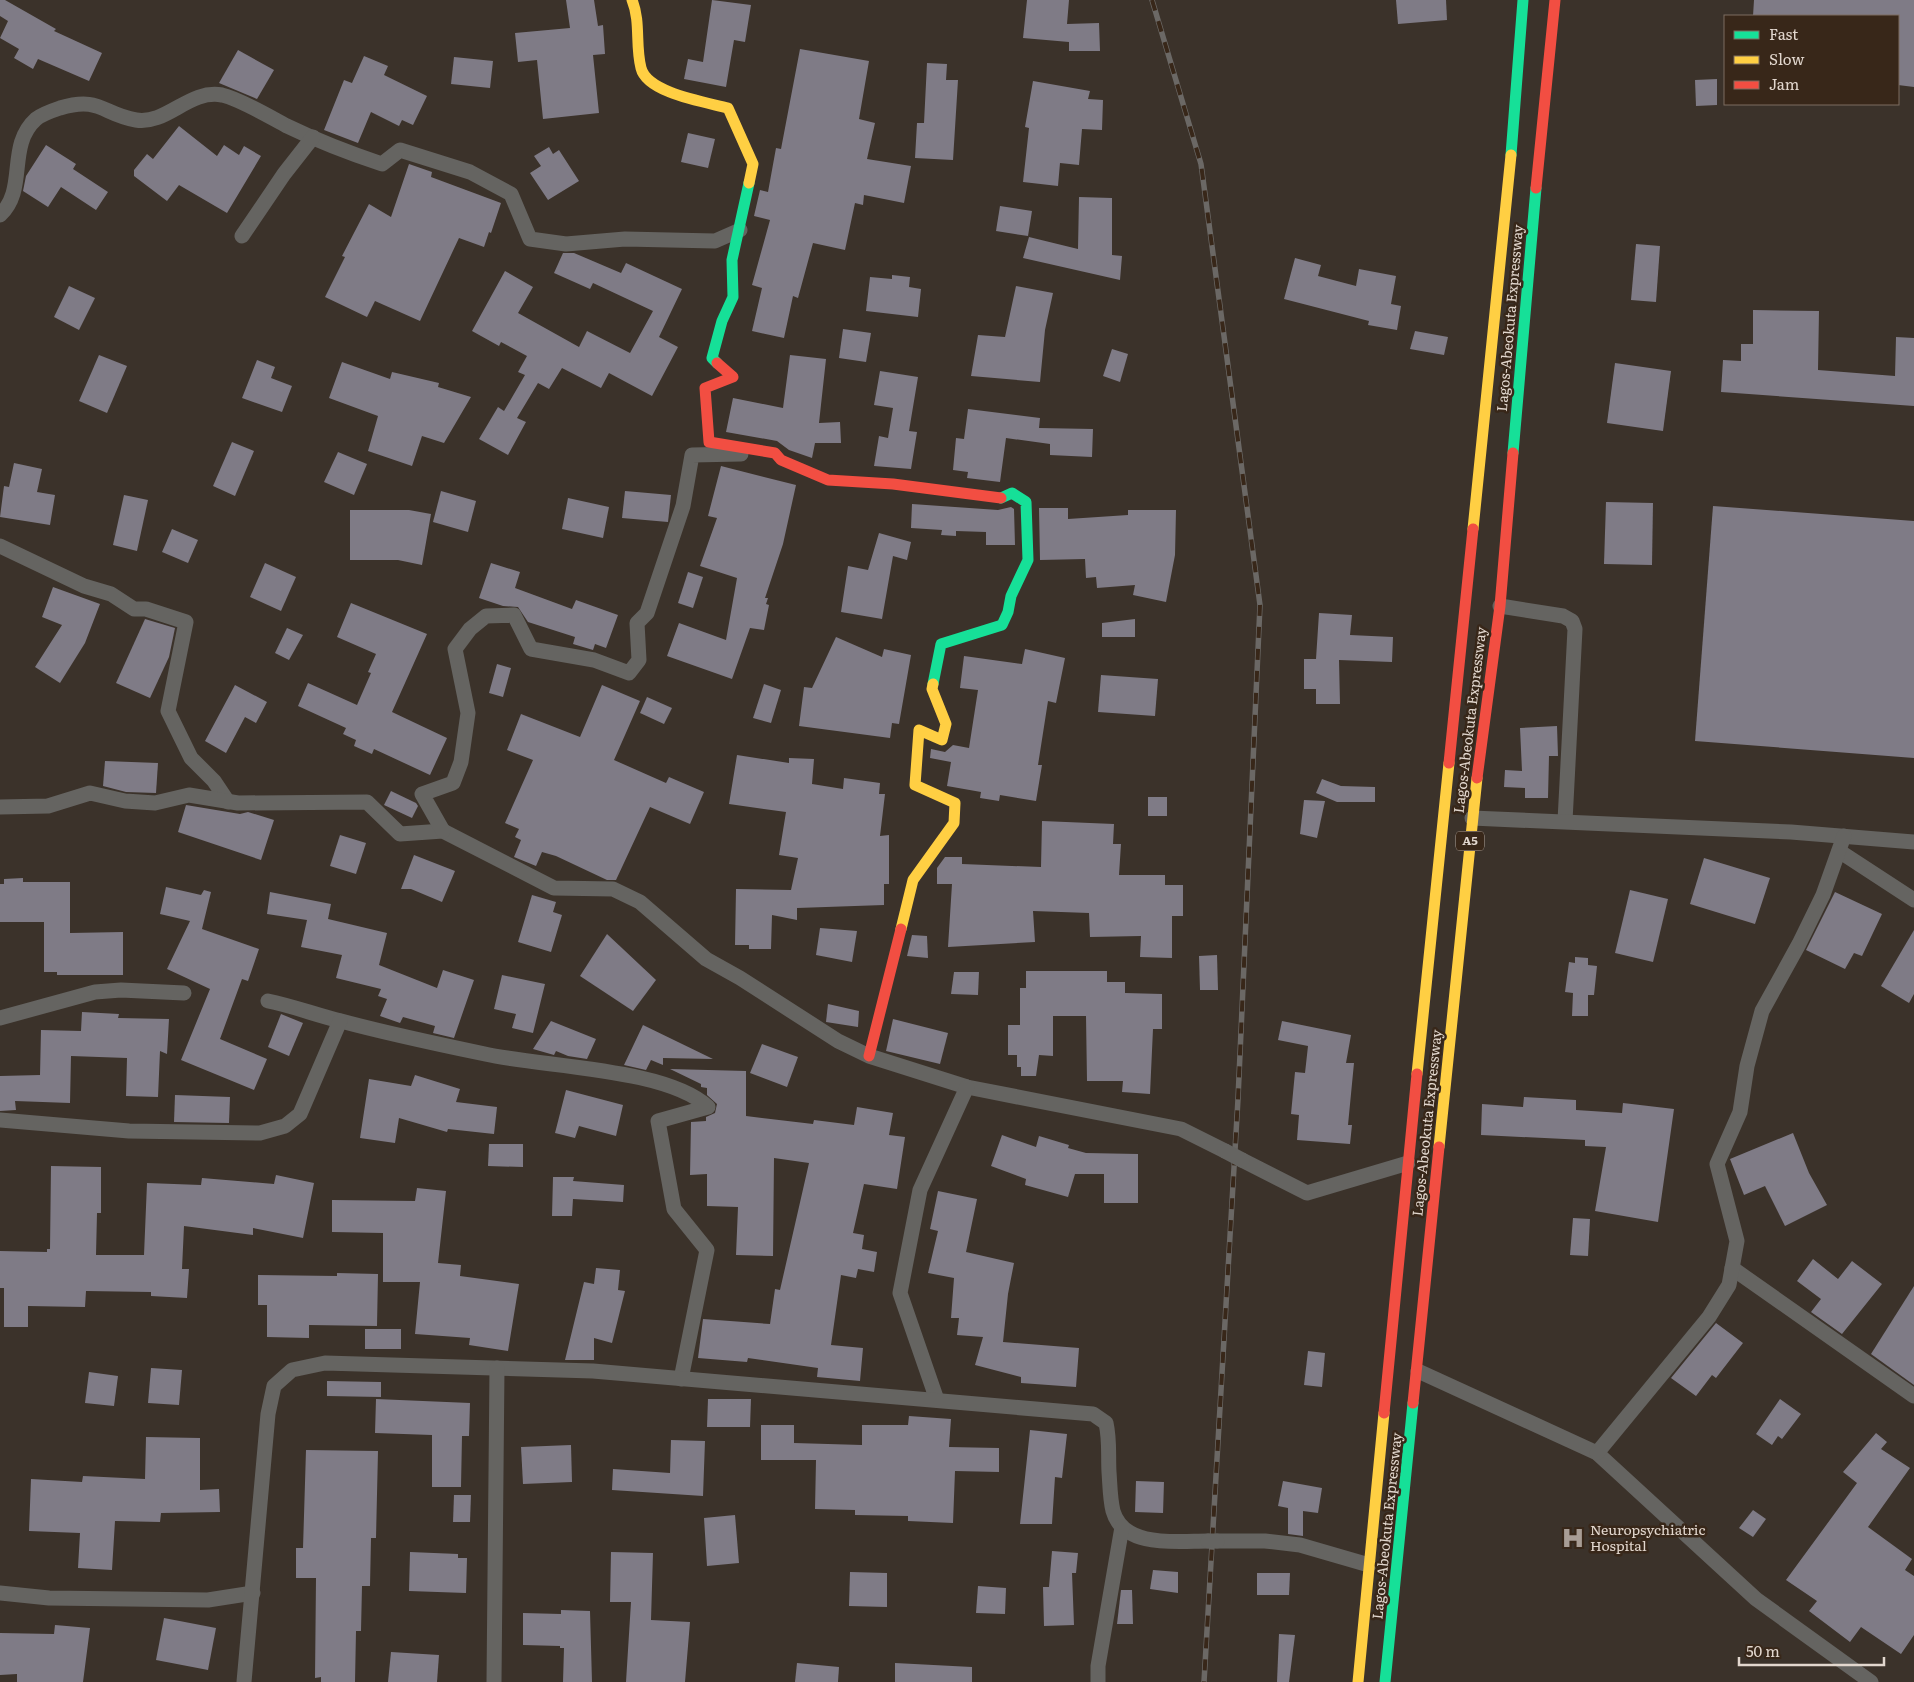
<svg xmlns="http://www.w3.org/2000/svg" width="1914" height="1682" font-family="Literata,serif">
  <rect width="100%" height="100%" fill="#3b322a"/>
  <g fill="#7f7b86">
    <path d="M0 0H5L56 29 54 31 102 53 89 81 38 59 33 69 14 58 19 49 0 38 8 21 0 16Z"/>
    <path d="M566 0H594L598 26 603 25 605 54 593 55 599 113 543 119 537 60 518 62 515 33 570 28Z"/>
    <path d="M712 0 751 5 745 42 734 40 726 87 684 79 688 59 703 62Z"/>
    <path d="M1027 0H1069L1067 24 1099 23 1100 51H1069V42L1023 38Z"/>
    <path d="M1396 0H1446L1447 20 1398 24Z"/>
    <path d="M1754 0H1914V87L1898 85V16H1753Z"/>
    <path d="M800 49 869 61 859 119 875 123 867 159 911 166 904 203 864 195 863 205 855 203 845 250 813 243 798 298 793 296 784 338 752 331 762 288 752 285 770 220 754 216 760 190 768 192 776 148 781 149Z"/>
    <path d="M238 50 274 70 257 99 219 83Z"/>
    <path d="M364 56 388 66 384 75 427 96 413 125 402 120 399 126 371 112 358 143 324 130 344 80 352 83Z"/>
    <path d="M454 57 493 61 490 88 451 84Z"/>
    <path d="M927 63 947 64 946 80H958L953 160 915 158 917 123H924Z"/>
    <path d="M1717 79V105L1696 106 1695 80Z"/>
    <path d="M1033 81 1090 91 1088 99 1103 100 1102 130 1082 129 1079 165 1060 163 1058 186 1023 182 1029 128 1025 127Z"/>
    <path d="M179 126 217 156 224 145 239 155 244 146 261 156 227 213 179 185 167 201 134 176V170L147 154 153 159Z"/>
    <path d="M688 133 715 139 708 168 681 162Z"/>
    <path d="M46 145 76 164 73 169 108 192 96 210 61 187 48 207 23 191 26 176Z"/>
    <path d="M549 147 553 154 559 150 579 181 548 200 530 173 541 166 534 156Z"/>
    <path d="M409 164 432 172 431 177 501 203 491 233 489 232 484 247 459 238 420 321 375 301 367 317 325 297 345 257 342 256 369 204 391 217Z"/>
    <path d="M1079 197 1112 198V255L1122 256 1120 280 1023 258 1029 237 1078 249Z"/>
    <path d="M1000 206 1032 211 1028 236 996 231Z"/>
    <path d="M1636 244 1660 246 1656 302 1631 300Z"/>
    <path d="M563 253H574L621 273 626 263 682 289 659 337 678 347 652 396 609 373 601 388 562 368 549 389 538 383 517 418 526 422 508 455 479 439 498 407 504 411 525 375 518 372 527 356 501 342 499 346 472 331 505 271 533 287 518 313 579 347 587 331 630 353 653 311 593 283 590 289 554 273Z"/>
    <path d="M1295 258 1321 265 1318 276 1356 286 1359 269 1396 276 1391 304 1401 306 1397 330 1368 325 1369 321 1284 299Z"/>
    <path d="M892 275 910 277 909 287 921 289 918 317 866 311 870 277 892 279Z"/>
    <path d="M69 286 95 298 79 330 54 317Z"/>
    <path d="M1016 286 1053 293 1045 330 1040 382 971 376 978 335 1005 337Z"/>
    <path d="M1753 310 1819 311 1818 370 1895 376 1896 337 1914 338V406L1721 392 1723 360 1741 361V344H1753Z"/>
    <path d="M843 329 871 333 866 362 839 358Z"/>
    <path d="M1415 331 1448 337 1444 355 1410 349Z"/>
    <path d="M1112 349 1128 354 1120 382 1103 376Z"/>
    <path d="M99 355 127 366 107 413 79 401Z"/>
    <path d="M790 355 826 359 819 423 840 422 841 443H815L812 458 789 450 777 441 726 432 733 398 783 408Z"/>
    <path d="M257 360 275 367 271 378 292 386 282 412 242 398Z"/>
    <path d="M342 362 390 379 392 372 439 383 438 387 471 397 444 443 422 436 412 466 368 451 378 416 329 398Z"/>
    <path d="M1615 363 1671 371 1663 431 1607 423Z"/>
    <path d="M880 371 918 377 909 431 917 432 911 469 874 466 879 436 888 438 893 408 874 405Z"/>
    <path d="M968 409 1040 418 1039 428 1093 429 1092 457 1050 455V444L1006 438 1000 482 967 478 968 472 953 470 956 438 964 439Z"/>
    <path d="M232 442 254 451 235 496 213 486Z"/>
    <path d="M338 452 367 464 354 495 324 482Z"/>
    <path d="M14 463 42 469 37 492 55 495 50 525 0 517 4 486 9 487Z"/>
    <path d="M721 466 796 485 783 544 765 598H768L766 604 769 605 764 630 750 628 732 679 667 656 679 623 726 640 737 578 700 566 717 518 708 516Z"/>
    <path d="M441 491 476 501 468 532 433 522Z"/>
    <path d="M625 491 671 495 668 522 622 518Z"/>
    <path d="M124 495 148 500 137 551 113 545Z"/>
    <path d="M568 498 609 507 603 538 562 529Z"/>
    <path d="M1606 502 1653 503 1652 565 1604 564Z"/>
    <path d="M912 504 998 510 1011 507 1014 509 1015 545H986V532L956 531V536L941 535 942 530 911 528Z"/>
    <path d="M1713 506 1914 521V758L1695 741Z"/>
    <path d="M1039 508H1068V519L1128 515V510H1176L1175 555 1166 602 1133 595 1135 585 1097 588 1096 577 1086 578 1085 559 1040 560Z"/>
    <path d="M350 510H409L431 514 422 565 398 560H350Z"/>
    <path d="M172 529 198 540 188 563 162 552Z"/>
    <path d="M879 533 911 542 907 560 893 556 882 619 841 612 848 566 868 570Z"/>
    <path d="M265 563 296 577 281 611 250 597Z"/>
    <path d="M491 563 520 572 515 588 572 609 576 600 618 615 606 648 595 644 593 650 573 644 575 637 528 622 518 607 503 606 479 598Z"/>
    <path d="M688 572 703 577 693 608 678 603Z"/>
    <path d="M53 587 100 604 85 643 60 683 35 667 62 625 42 617Z"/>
    <path d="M351 603 427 634 392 712 447 738 430 775 374 749 372 754 354 746 356 740 343 734 346 728 298 706 308 683 357 705 371 673 368 672 376 654 337 637Z"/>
    <path d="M1319 613 1352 615 1350 635 1393 637 1392 662 1339 660 1340 704H1316V689H1304V659H1316Z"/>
    <path d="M145 619 175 628 169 657 150 698 116 683Z"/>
    <path d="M1135 619V637H1102V623Z"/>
    <path d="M287 628 303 635 289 660 275 653Z"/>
    <path d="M836 637 882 657 884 649 911 655 899 724 892 723 890 738 799 726 804 687 812 688Z"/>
    <path d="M1025 649 1065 658 1056 703 1048 701 1038 765H1042L1036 801 1000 795 999 801 980 798 981 792 947 786 951 762 930 758 931 749 945 752 953 745 969 748 978 690 960 688 964 656 1022 664Z"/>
    <path d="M497 664 511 668 503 697 489 693Z"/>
    <path d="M1101 675 1158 679 1155 716 1098 712Z"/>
    <path d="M764 684 781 690 771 723 753 718Z"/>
    <path d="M235 685 267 702 256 723 245 717 226 753 205 741Z"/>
    <path d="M602 685 640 701 614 760 666 783 669 777 704 792 690 824 650 807 616 880H607L556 856 542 852 536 866 514 857 521 840 515 837 519 829 505 823 533 760 507 750 521 714 580 737Z"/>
    <path d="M647 697 672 708 664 724 640 713Z"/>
    <path d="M1557 726 1558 756H1549L1548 798H1525V788L1504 787 1505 770 1522 771 1520 728Z"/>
    <path d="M737 755 789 763V758L814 759 812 784 843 789 844 778 880 783 879 794H885L880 836 889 835V884H884V905L797 908V920L772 915 771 949H749V945H735L736 889 791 890 798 858 779 855 786 812 729 804Z"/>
    <path d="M105 761 158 763 156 793 126 792 103 786Z"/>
    <path d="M1322 779 1341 786 1375 787V802H1337L1316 793Z"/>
    <path d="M391 791 416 803 418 806 412 818 384 805Z"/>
    <rect x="1148" y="797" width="19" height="19"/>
    <path d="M1304 800 1325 801 1317 838 1300 834Z"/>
    <path d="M186 805 240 814 248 812 274 820 261 860 178 832Z"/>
    <path d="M1042 821 1114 824 1113 844H1121L1119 875H1165V885H1183V916H1172V958L1140 957 1141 936 1090 937 1089 913 1033 911 1035 942 948 947 952 884H937V868L945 857H962V864L1041 867Z"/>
    <path d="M340 835 366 843 356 874 330 866Z"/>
    <path d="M414 855 455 871 442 902 411 889H401Z"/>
    <path d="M1704 858 1770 878 1755 924 1690 904Z"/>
    <path d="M23 878V882H70V933L123 932V975H57V972H44V922H0V884H4V879Z"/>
    <path d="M166 887 201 895 204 890 211 892 202 929 259 949 248 981 242 979 220 1039 267 1059 254 1090 181 1060 210 989 167 969 190 921 160 914Z"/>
    <path d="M1630 890 1668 899 1653 962 1615 953Z"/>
    <path d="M270 892 331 904 328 919 387 933 379 965 437 988 443 970 474 980 454 1038 433 1033 435 1026 403 1017 400 1023 380 1016 387 999 378 996 381 989 336 978 342 955 301 947 307 920 267 914Z"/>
    <path d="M1835 892 1882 914 1862 956 1854 953 1845 969 1806 950Z"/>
    <path d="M532 895 556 902 553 912 562 915 551 952 518 942Z"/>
    <path d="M820 928 857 931 852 962 816 955Z"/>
    <path d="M1914 930V994L1909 1003 1881 986Z"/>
    <path d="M607 934 656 980 633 1011 580 976Z"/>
    <path d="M912 935 927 936 928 958 907 956Z"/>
    <path d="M1217 955 1218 990H1200L1199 956Z"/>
    <path d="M1575 957 1588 958V965L1597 966 1594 995H1588V1016H1572L1573 993 1565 992 1569 962 1575 963Z"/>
    <path d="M1026 971H1107V982H1125V993L1162 994V1029H1153L1150 1094 1122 1092 1123 1081H1087L1086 1016H1053V1056L1039 1055 1036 1076H1021V1067H1017V1055H1008V1025H1020V988H1026Z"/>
    <path d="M954 972H979L978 995 951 994Z"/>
    <path d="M502 975 545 984 533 1033 512 1028 516 1014 494 1009Z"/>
    <path d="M828 1004 859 1011 858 1027 826 1022Z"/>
    <path d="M82 1012 119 1014 118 1018 169 1019 167 1054 160 1051 158 1097 126 1096 127 1058 71 1056 70 1103 15 1101 16 1110 0 1111V1076L40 1075 41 1030 81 1031Z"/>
    <path d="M281 1014 303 1023 289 1056 268 1047Z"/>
    <path d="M893 1019 948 1033 940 1064 886 1051Z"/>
    <path d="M551 1021 596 1039 587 1059 568 1056 556 1051 554 1055 533 1049Z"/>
    <path d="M1282 1021 1351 1035 1346 1063H1354L1348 1125H1352L1350 1144 1297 1140 1299 1115 1291 1114 1295 1072 1305 1073 1308 1046 1278 1040Z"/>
    <path d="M643 1025 713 1059 663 1058V1065L651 1060 646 1070 624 1065Z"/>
    <path d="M762 1044 798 1057 787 1087 750 1073Z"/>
    <path d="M670 1069 746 1071V1116L813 1124 814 1120 854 1125 857 1107 893 1113 889 1135 905 1137 897 1189 864 1184 853 1233 864 1235 862 1249 877 1252 874 1272 858 1269 856 1278 841 1275 831 1345 863 1348 860 1381 817 1377 818 1368 748 1358 747 1362 698 1358 703 1319 770 1324 775 1289 780 1290 809 1163 774 1158 773 1256 736 1255 738 1207 707 1206V1174L690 1175 691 1122 706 1121V1117L715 1113 717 1104 707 1095V1088L701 1087V1084Z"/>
    <path d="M415 1075 460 1089 456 1102 497 1107 494 1134 448 1129 447 1132 399 1118 395 1143 360 1138 369 1079 411 1086Z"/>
    <path d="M566 1090 623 1105 616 1136 579 1126 575 1138 555 1133Z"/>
    <path d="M175 1095 230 1097 229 1123 174 1122Z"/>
    <path d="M1524 1097 1576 1100V1110L1622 1113 1623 1103 1674 1109 1658 1222 1595 1211 1606 1147 1585 1146V1140L1481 1135 1482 1104 1523 1107Z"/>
    <path d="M1793 1133 1809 1173 1827 1205 1785 1226 1765 1186 1744 1195 1730 1159Z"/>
    <path d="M1002 1135 1036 1147 1039 1136 1069 1145 1068 1148 1086 1153 1138 1154V1203H1104V1174H1075L1068 1197 1025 1185 1026 1179 991 1166Z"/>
    <path d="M489 1144H523V1167L488 1166Z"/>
    <path d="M51 1166 101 1167V1213H97L96 1255H144L147 1183 201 1185 202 1178 274 1184 276 1175 314 1183 303 1238 253 1228V1235L184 1226 182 1269H189L187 1298 151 1296V1292L86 1291 85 1307 28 1306V1327H4V1288H0V1251L47 1252V1249H50Z"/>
    <path d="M553 1177H574L573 1181 624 1185 623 1202 573 1199 572 1216H552Z"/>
    <path d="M417 1188 446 1191 438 1263 461 1265 460 1276 519 1284 508 1351 469 1345 470 1338 415 1334 420 1282H383V1233L332 1232V1200L415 1201Z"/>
    <path d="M938 1191 977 1199 966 1252 1014 1263 1008 1294 1003 1342 1079 1348 1076 1387 1021 1383V1377L975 1365 983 1337 957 1335 959 1318H951L954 1278 928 1273 938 1231 930 1229Z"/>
    <path d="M1573 1218 1590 1219 1588 1256 1570 1255Z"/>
    <path d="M1813 1259 1838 1279 1852 1261 1882 1284 1842 1334 1811 1312 1821 1299 1797 1281Z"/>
    <path d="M596 1268 620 1270 618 1290 625 1291 612 1343 594 1338V1360H565L584 1282 594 1284Z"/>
    <path d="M337 1273 378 1274 377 1326 309 1325V1338L267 1337V1305H258V1275L337 1276Z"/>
    <path d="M1914 1286V1385L1871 1354Z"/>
    <path d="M1716 1323 1743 1343 1716 1378 1712 1375 1696 1396 1671 1378Z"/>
    <rect x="365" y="1329" width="36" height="20"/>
    <path d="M1308 1351 1325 1353 1322 1387 1304 1385Z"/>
    <path d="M151 1368 182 1370 179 1405 148 1403Z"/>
    <path d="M89 1372 118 1376 114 1406 85 1403Z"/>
    <path d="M327 1381 381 1382V1397L327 1396Z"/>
    <path d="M376 1399 470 1403 469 1436H462L461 1487H432V1435L375 1433Z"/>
    <path d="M708 1399H751L750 1427H707Z"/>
    <path d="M1780 1399 1801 1414 1782 1439 1778 1436 1772 1445 1756 1434Z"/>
    <path d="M909 1416 951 1419 949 1447 999 1448V1472L955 1471 953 1523 908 1521V1516L855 1515V1510L815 1509 816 1460H761V1425H794V1443L862 1445V1425H908Z"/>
    <path d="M1030 1430 1067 1434 1062 1478 1055 1477 1052 1524H1020Z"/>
    <path d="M1876 1433 1887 1442 1881 1449 1910 1468 1868 1527 1912 1559 1905 1570 1914 1576V1635L1901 1654 1861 1627 1850 1642 1809 1611 1817 1601 1786 1580 1857 1483 1843 1472Z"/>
    <path d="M146 1437 200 1438V1490L219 1489 220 1512 161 1513 160 1522 115 1521 112 1570 78 1568 80 1533 29 1531 31 1479 82 1482 83 1476 145 1479Z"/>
    <path d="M671 1440 705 1441 703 1496 612 1490 613 1469 670 1473Z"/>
    <path d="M571 1445 572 1482 523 1484 521 1447Z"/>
    <path d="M306 1450 378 1451 376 1538H371L370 1586H362L361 1631H356L355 1682H321V1677L315 1678 316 1578H296V1548H303Z"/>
    <path d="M1136 1481 1164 1482 1163 1513 1135 1512Z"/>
    <path d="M1283 1481 1322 1488 1318 1513 1303 1511V1536L1288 1534V1508L1278 1506Z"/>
    <path d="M454 1495H471L470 1522H453Z"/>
    <path d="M1753 1510 1766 1519 1753 1537 1739 1528Z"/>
    <path d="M735 1515 739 1563 707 1566 704 1518Z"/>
    <path d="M1052 1551 1078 1553 1076 1573H1072L1074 1625 1044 1626 1043 1587H1049Z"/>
    <path d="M410 1552 458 1554V1558H467L466 1593 409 1591Z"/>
    <path d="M611 1552 653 1553 651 1620 690 1622 685 1682H626L631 1602H610Z"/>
    <path d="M1153 1570 1178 1572V1593L1150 1589Z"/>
    <path d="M850 1572 887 1573V1607L849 1606Z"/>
    <path d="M1257 1573H1290L1289 1595H1257Z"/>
    <path d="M978 1586 1006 1588 1005 1614 976 1613Z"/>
    <path d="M1121 1590H1132L1133 1624H1117Z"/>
    <path d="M561 1610 590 1611 592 1682H563L564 1648H560V1646L523 1645V1613L561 1614Z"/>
    <path d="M164 1618 216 1628 208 1670 156 1660Z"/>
    <path d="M55 1625 90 1628 83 1682H17V1674L0 1675V1633L54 1634Z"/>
    <path d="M1279 1634 1295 1635 1289 1682H1277Z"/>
    <path d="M391 1652 439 1655 437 1682H388Z"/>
    <path d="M797 1663 839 1667 838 1682H795Z"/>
    <path d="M895 1663 972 1667V1682H895Z"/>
  </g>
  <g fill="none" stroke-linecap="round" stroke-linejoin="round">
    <g stroke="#656461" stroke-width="15">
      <path d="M0 215C28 189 6 146 36 119 42 114 51 111 60 108 100 96 102 114 136 120 167 125 189 89 222 95 240 99 270 117 287 126 318 141 349 153 382 164L400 150 470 172 511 194 530 239 566 244 625 239 715 241 740 230"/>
      <path d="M242 236 284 174 313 137"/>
      <path d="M0 546 84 586 111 594 134 609H146L186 622 168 711 191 758 214 781 228 802"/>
      <path d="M1500 606 1563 616 1572 621 1575 629 1565 821"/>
      <path d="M0 807 48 806 90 793 125 801 155 803 189 795 238 803 367 802 400 834 443 831 554 888 613 889 640 902 706 959 740 978 838 1041 869 1056 967 1087 1181 1129 1225 1151"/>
      <path d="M1472 818 1791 832 1914 842"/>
      <path d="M443 831 422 794 453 783 461 762 468 713 455 649 470 629 486 616 514 615 531 649 594 660 629 673 639 660 637 623 647 613 683 506 692 455 741 454"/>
      <path d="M1839 851 1914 900"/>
      <path d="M268 1001C293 1006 316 1015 341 1021 389 1034 437 1044 485 1054 542 1067 667 1068 708 1107L658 1121 674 1209 707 1250 681 1379"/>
      <path d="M0 1018 95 992 121 990 184 993"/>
      <path d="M0 1120 129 1131 260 1133 285 1126 300 1114 340 1021"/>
      <path d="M1242 1160 1307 1193 1408 1163"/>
      <path d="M1732 1268 1914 1396"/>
      <path d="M1418 1371 1597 1453 1756 1599 1871 1682"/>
      <path d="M937 1400 900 1293 920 1190 967 1087"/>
      <path d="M1597 1453 1709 1317 1729 1285 1737 1241 1717 1164 1740 1112 1747 1066 1762 1011 1799 944 1823 895 1844 836"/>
      <path d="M1217 1541H1265L1300 1545 1369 1565"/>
      <path d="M0 1593 49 1598 208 1600 253 1593"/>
      <path d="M244 1682 268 1414 274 1386 292 1370 325 1363 593 1371 1093 1414 1106 1423C1110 1441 1108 1455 1109 1472 1110 1485 1110 1499 1113 1511 1124 1549 1178 1541 1208 1541"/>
      <path d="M494 1682 497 1368"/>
      <path d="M1098 1682V1666L1122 1527"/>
    </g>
    <g stroke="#16e098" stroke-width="11">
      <path d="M1511 155 1523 0"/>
      <path d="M717 363 712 358 722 321 733 297 732 260 749 183"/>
      <path d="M1513 453 1536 188"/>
      <path d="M933 684 941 644 1002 625 1008 612 1011 596 1028 560 1026 502 1012 493 1001 498"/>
      <path d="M1385 1682 1413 1403"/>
    </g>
    <g stroke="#ffcf43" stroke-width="11">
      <path d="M632 0C641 22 635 45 641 68 647 93 705 102 728 108L753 164 749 183"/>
      <path d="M1473 529 1511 155"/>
      <path d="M901 929 913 880 954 823 955 803 915 785 919 730 942 740 946 724 932 689 933 684"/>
      <path d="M1417 1074 1449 763"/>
      <path d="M1439 1147 1477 778"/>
      <path d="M1358 1682 1384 1413"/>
    </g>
    <g stroke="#f24e42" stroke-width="11">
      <path d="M1536 188 1555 0"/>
      <path d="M717 363 733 377 705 388 709 442 775 453 781 460 828 480 893 484 1001 498"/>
      <path d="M1449 763 1473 529"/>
      <path d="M1477 778 1500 606 1513 453"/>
      <path d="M869 1056 901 929"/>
      <path d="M1413 1403 1439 1147"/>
      <path d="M1384 1413 1417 1074"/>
    </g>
    <defs>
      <path id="rail" d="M1152 0 1201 164 1260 605 1238 1099 1204 1682"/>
    </defs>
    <use href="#rail" stroke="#6b6865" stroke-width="5.5"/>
    <use href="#rail" stroke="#382719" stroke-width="4" stroke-dasharray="11" stroke-linecap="butt"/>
    <g stroke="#656461" stroke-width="15">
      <path d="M1225 1151 1242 1160"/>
      <path d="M1208 1541H1217"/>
    </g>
  </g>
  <defs>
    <symbol id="hospital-bare" viewBox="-9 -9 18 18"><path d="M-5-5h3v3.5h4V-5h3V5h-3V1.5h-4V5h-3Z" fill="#a89d95" stroke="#382719" stroke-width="2.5" paint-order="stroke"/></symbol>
  </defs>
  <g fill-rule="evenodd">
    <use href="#hospital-bare" x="1557" y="1522" width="32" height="32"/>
  </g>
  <g text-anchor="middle" stroke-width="5" stroke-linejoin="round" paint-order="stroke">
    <rect fill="#382719" stroke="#afa298" stroke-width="1" x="1456" y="831.5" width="28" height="19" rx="4"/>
    <g font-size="12" font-weight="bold" fill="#e2d7ce">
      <text x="1470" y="845">A5</text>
    </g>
    <g font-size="14" fill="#e2d7ce" stroke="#382719">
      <text transform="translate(1510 318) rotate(-85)" y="5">Lagos-Abeokuta Expressway</text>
      <text transform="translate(1470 720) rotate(-83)" y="5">Lagos-Abeokuta Expressway</text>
      <text transform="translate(1427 1123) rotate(-84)" y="5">Lagos-Abeokuta Expressway</text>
      <text transform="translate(1387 1526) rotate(-84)" y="5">Lagos-Abeokuta Expressway</text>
    </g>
    <g font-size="14" fill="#e2d7ce" stroke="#382719" text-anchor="start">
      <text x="1590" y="1535">Neuropsychiatric<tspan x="1590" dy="16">Hospital</tspan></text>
    </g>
  </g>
  <rect x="1724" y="15" width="175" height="90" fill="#382719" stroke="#7c6d61"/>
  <rect x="1734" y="31" width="25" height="8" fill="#16e098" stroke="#7c6d61"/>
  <text x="1769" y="40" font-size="15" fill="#e2d7ce">Fast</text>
  <rect x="1734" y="56" width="25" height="8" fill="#ffcf43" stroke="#7c6d61"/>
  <text x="1769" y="65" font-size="15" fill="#e2d7ce">Slow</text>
  <rect x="1734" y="81" width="25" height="8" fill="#f24e42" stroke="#7c6d61"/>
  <text x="1769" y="90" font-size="15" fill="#e2d7ce">Jam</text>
  <path d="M1739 1657v8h145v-8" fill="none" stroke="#e2d7ce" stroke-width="2.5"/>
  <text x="1746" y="1657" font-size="15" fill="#e2d7ce" stroke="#382719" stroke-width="4" paint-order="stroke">50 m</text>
</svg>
